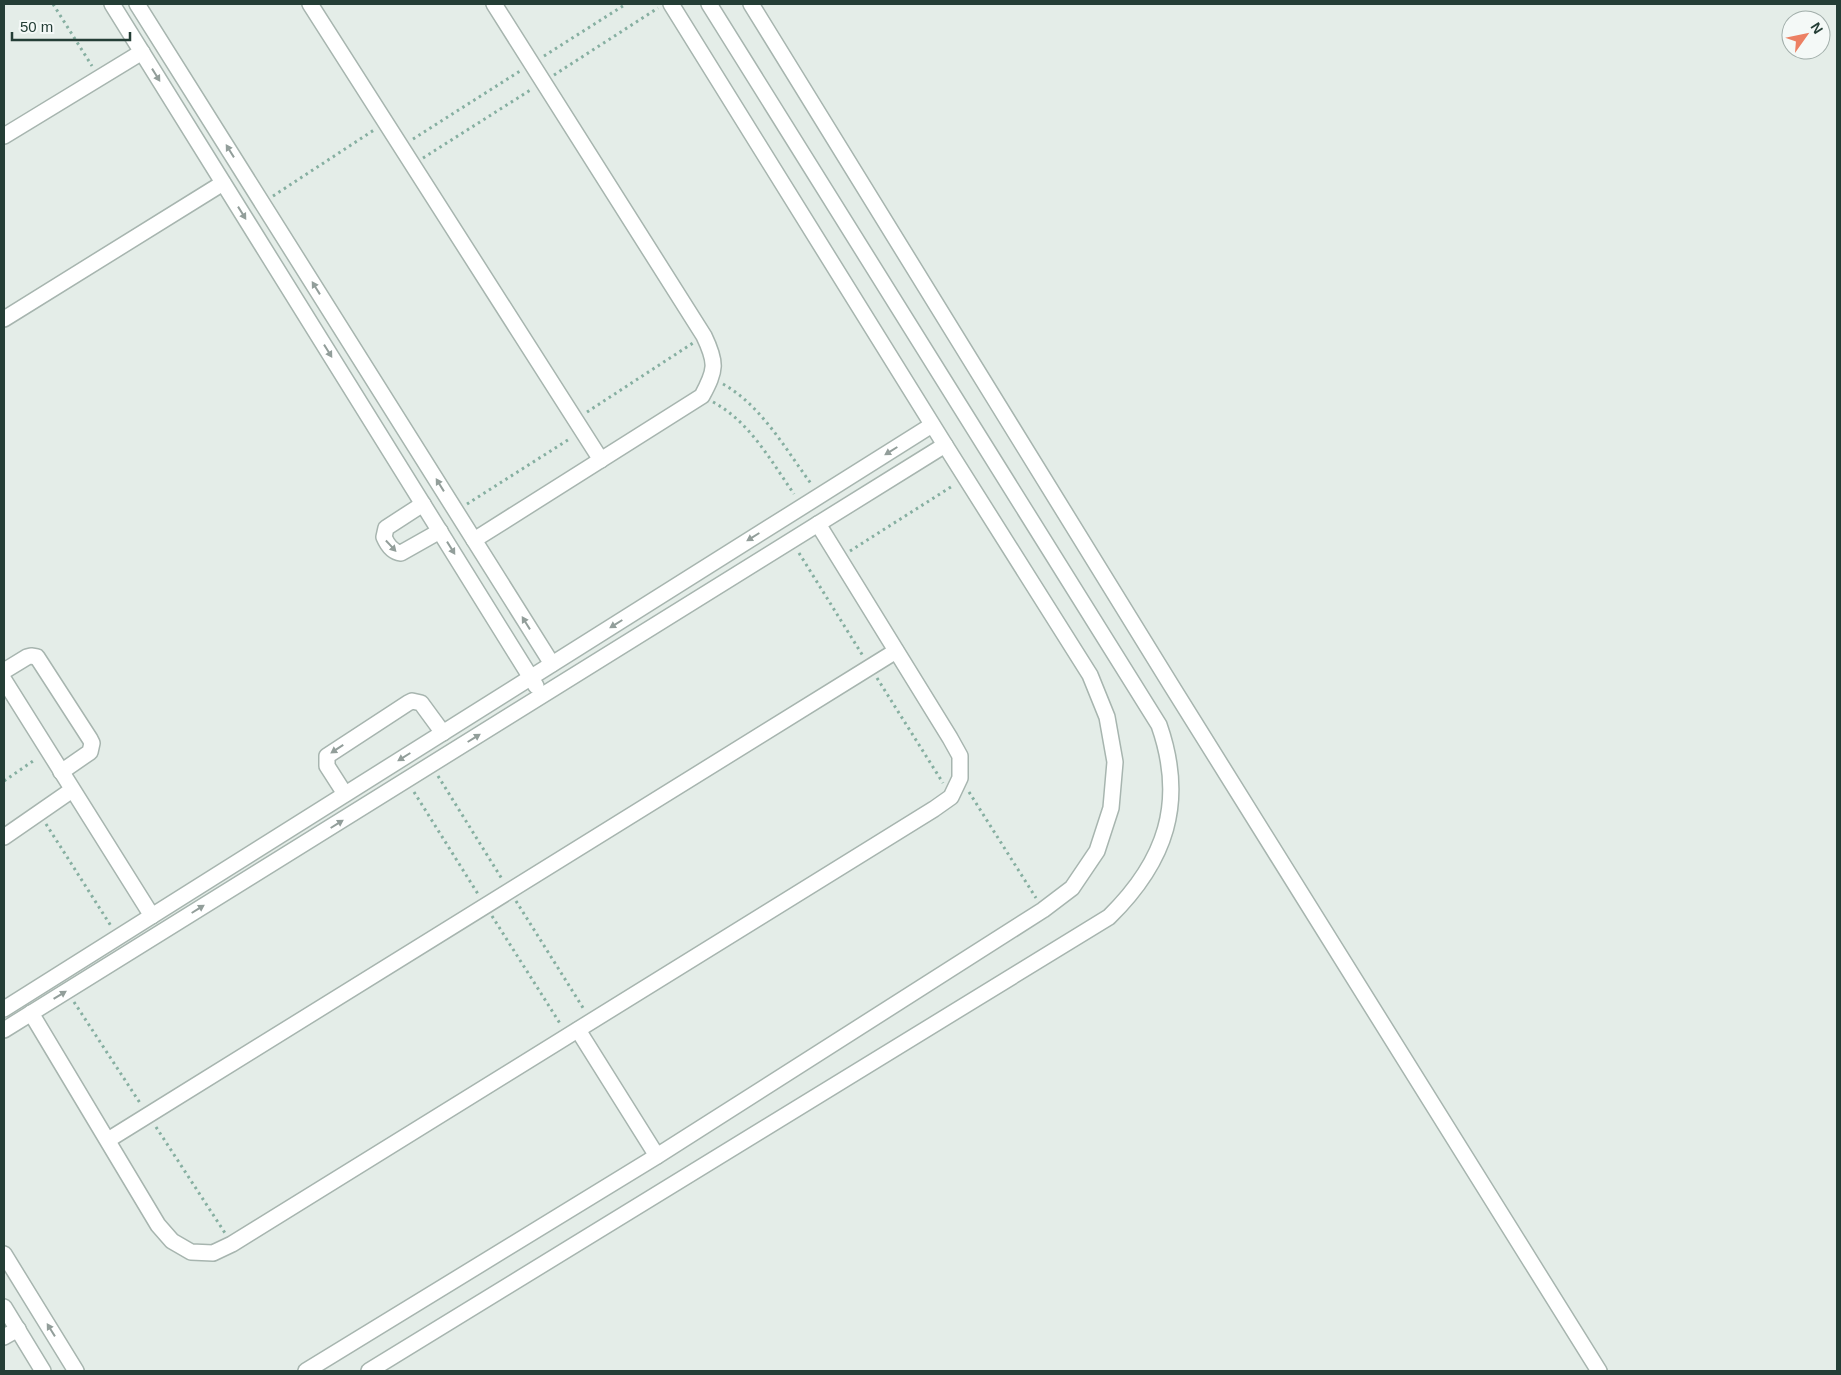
<svg xmlns="http://www.w3.org/2000/svg" width="1841" height="1375" font-family="Helvetica,sans-serif">
  <rect width="100%" height="100%" fill="#e4ede8"/>
  <g fill="none" stroke-linecap="round" stroke-linejoin="round">
    <defs>
      <g id="minor">
        <path d="M112 4 536 686"/>
        <path d="M137 4 552 664"/>
        <path d="M310 4 601 460"/>
        <path d="M751 4 1171 685 1599 1371"/>
        <path d="M4 136 142 52"/>
        <path d="M4 319 223 183"/>
        <path d="M423 504 386 528 384 537C387 544 392 552 401 553L440 531"/>
        <path d="M474 540 702 396C716 370 717 363 704 336L494 4"/>
        <path d="M4 671 27 657 31 656 37 657 90 739 92 743 90 752 61 772"/>
        <path d="M4 680 152 916"/>
        <path d="M345 794 327 766V756L408 703 412 701 421 703 443 733"/>
        <path d="M4 837 72 790"/>
        <path d="M4 1009 932 425"/>
        <path d="M31 1013 158 1225 172 1241 191 1252 213 1253 232 1244 934 809 951 797 960 778V756L950 738 818 524"/>
        <path d="M4 1030 945 445"/>
        <path d="M578 1030 657 1156"/>
        <path d="M108 1140 896 651"/>
        <path d="M4 1254 76 1371"/>
        <path d="M4 1307 43 1371"/>
        <path d="M4 1337 18 1329"/>
        <path d="M306 1371 657 1156 1043 910 1072 888 1097 851 1111 808 1115 762 1107 717 1090 675 945 445 671 4"/>
        <path d="M369 1371 1109 917C1166 861 1186 802 1159 725L709 4"/>
      </g>
    </defs>
    <use href="#minor" stroke="#a7b5af" stroke-width="18"/>
    <g stroke="#86afa1" stroke-width="3" stroke-dasharray="2.5 4" stroke-linecap="butt">
      <path d="M53 4 92 66"/>
      <path d="M544 56 626 4"/>
      <path d="M554 75 658 8"/>
      <path d="M413 139 520 71"/>
      <path d="M423 158 532 89"/>
      <path d="M273 196 374 130"/>
      <path d="M723 384C762 406 786 450 812 485"/>
      <path d="M713 402C750 422 771 461 794 494"/>
      <path d="M587 412 693 343"/>
      <path d="M467 504 571 438"/>
      <path d="M850 551 954 485"/>
      <path d="M799 553 863 656"/>
      <path d="M877 678 943 783"/>
      <path d="M438 776 502 879"/>
      <path d="M4 781 36 759"/>
      <path d="M414 792 478 894"/>
      <path d="M969 792 1036 898"/>
      <path d="M46 824 111 926"/>
      <path d="M516 901 585 1011"/>
      <path d="M492 916 561 1025"/>
      <path d="M74 1002 140 1103"/>
      <path d="M156 1127 225 1233"/>
    </g>
    <use href="#minor" stroke="#fff" stroke-width="15"/>
  </g>
  <defs><path id="oneway-solid" d="M-6-.8H1V-3.2L6.5 0L1 3.2V.8H-6Z" transform="scale(1.25)"/></defs>
  <g fill="#929e9a">
    <use href="#oneway-solid" transform="translate(156 75) rotate(58)"/>
    <use href="#oneway-solid" transform="translate(230 151) rotate(-122)"/>
    <use href="#oneway-solid" transform="translate(242 213) rotate(58)"/>
    <use href="#oneway-solid" transform="translate(316 288) rotate(-122)"/>
    <use href="#oneway-solid" transform="translate(328 351) rotate(58)"/>
    <use href="#oneway-solid" transform="translate(891 451) rotate(148)"/>
    <use href="#oneway-solid" transform="translate(440 485) rotate(-122)"/>
    <use href="#oneway-solid" transform="translate(753 537) rotate(148)"/>
    <use href="#oneway-solid" transform="translate(391 546) rotate(47)"/>
    <use href="#oneway-solid" transform="translate(451 548) rotate(58)"/>
    <use href="#oneway-solid" transform="translate(526 623) rotate(-122)"/>
    <use href="#oneway-solid" transform="translate(616 624) rotate(148)"/>
    <use href="#oneway-solid" transform="translate(474 738) rotate(-32)"/>
    <use href="#oneway-solid" transform="translate(337 749) rotate(147)"/>
    <use href="#oneway-solid" transform="translate(404 757) rotate(148)"/>
    <use href="#oneway-solid" transform="translate(337 824) rotate(-32)"/>
    <use href="#oneway-solid" transform="translate(198 909) rotate(-32)"/>
    <use href="#oneway-solid" transform="translate(60 995) rotate(-31)"/>
    <use href="#oneway-solid" transform="translate(51 1330) rotate(-122)"/>
  </g>
  <rect width="1841" height="1375" fill="none" stroke="#243e36" stroke-width="10"/>
  <g transform="translate(1806 35) rotate(57)"><circle r="24" fill="#f4f9f7" stroke="#a1aeaa"/>
  <path d="M0-4L9 19L0 12L-9 19Z" fill="#ec8063"/>
  <text y="-8" font-size="14" font-weight="bold" text-anchor="middle" fill="#243e36">N</text>
  </g>
  <path d="M12 32v8h118v-8" fill="none" stroke="#243e36" stroke-width="2.5"/>
  <text x="20" y="32" font-size="15" fill="#243e36" stroke="#f4f9f7" stroke-width="4" paint-order="stroke">50 m</text>
</svg>
